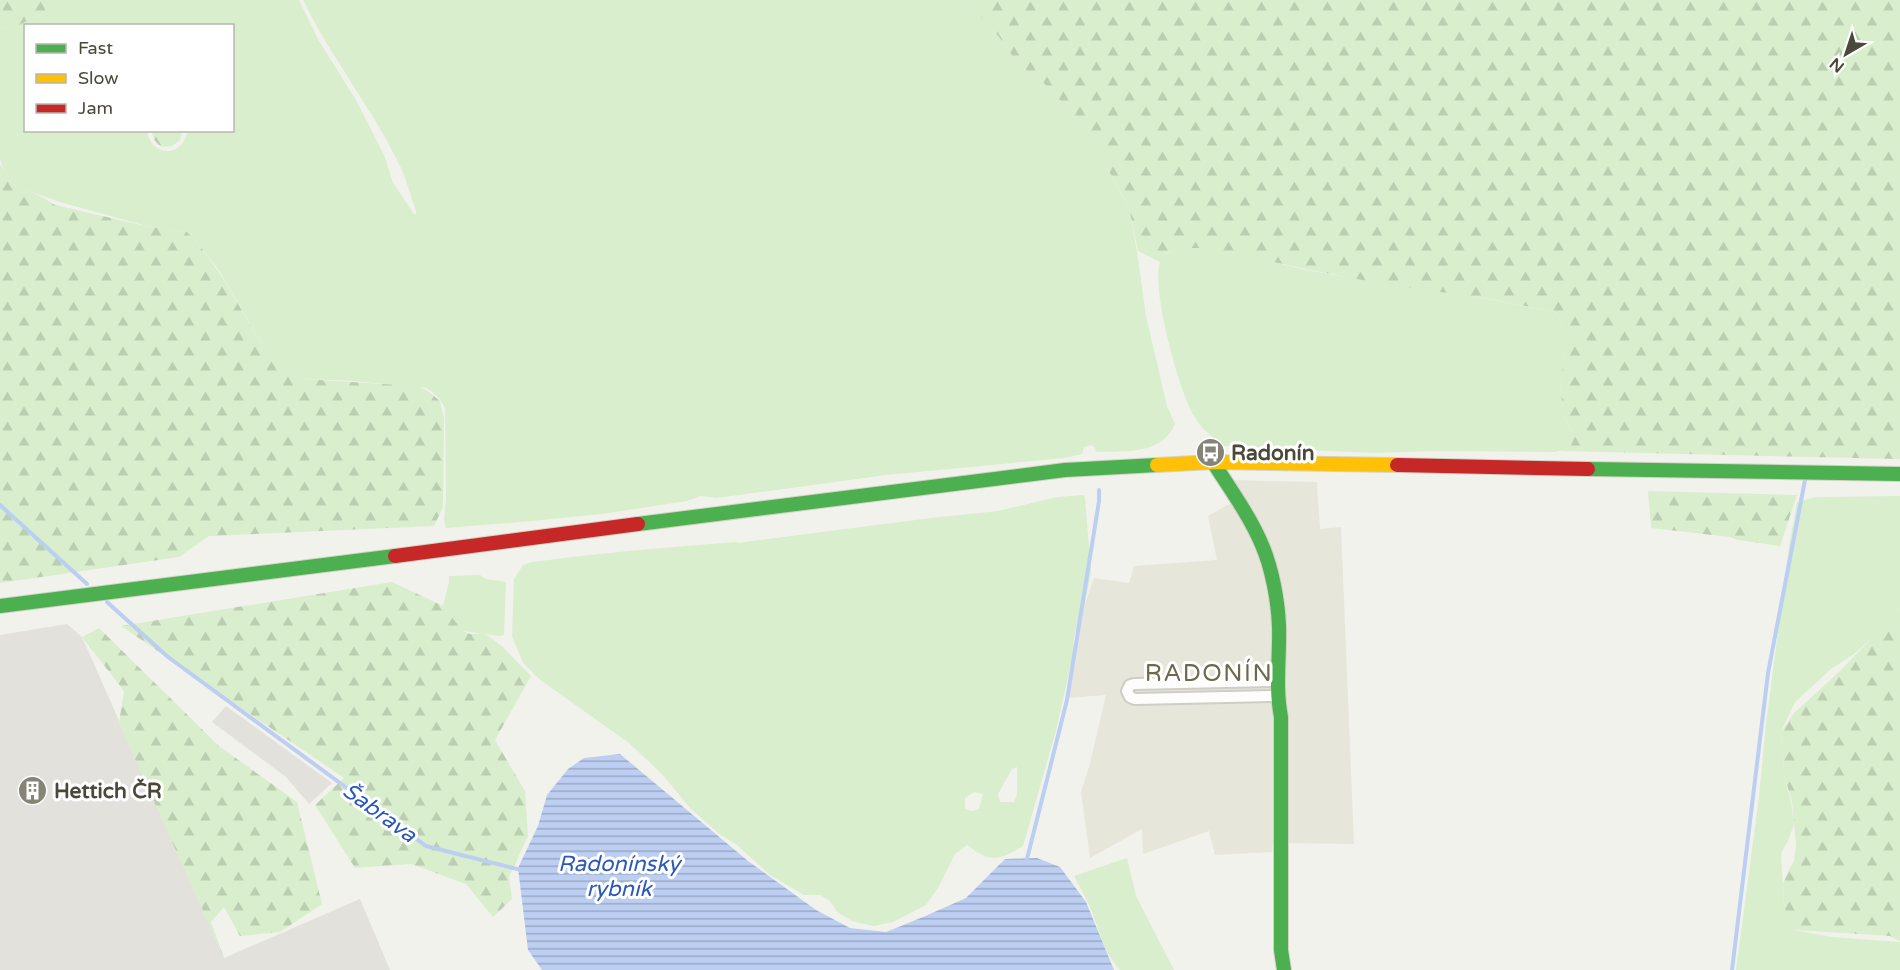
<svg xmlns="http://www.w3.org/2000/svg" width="1900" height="970" font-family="'Varela Round',sans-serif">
  <defs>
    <pattern id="forest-firs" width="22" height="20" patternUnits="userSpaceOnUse" patternTransform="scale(1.5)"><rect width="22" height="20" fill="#d8eecd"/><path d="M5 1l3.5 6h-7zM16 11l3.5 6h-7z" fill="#bbceb1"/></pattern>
    <pattern id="water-rules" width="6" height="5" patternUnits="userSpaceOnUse" patternTransform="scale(1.5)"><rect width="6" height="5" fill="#bccef1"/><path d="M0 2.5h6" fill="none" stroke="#9ba9c4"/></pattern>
  </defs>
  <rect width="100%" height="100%" fill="#f2f2ed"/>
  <path fill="#e7e6da" d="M1229 480 1317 482 1320 529 1341 527 1354 844 1273 843 1272 852 1215 855 1209 831 1143 854 1142 829 1090 858 1081 792 1090 763 1106 695 1068 698 1084 607 1094 578 1129 583 1134 566 1217 560 1208 516 1231 503Z"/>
  <path fill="#e2e1db" d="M67 624 82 637 224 958 360 899 390 970H0V635Z"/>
  <g fill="#d8eecd" fill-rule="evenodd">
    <path d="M69 0H299L318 39 356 100 384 155 393 183 414 214H416V211C411 197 407 181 401 168 373 109 331 58 303 0H964L996 33 1017 62 1026 71 1039 78 1060 100 1076 120 1109 171 1129 208 1137 251 1146 316 1167 406 1175 424C1162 455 1125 451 1096 452L1095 448 1092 445 1084 447 1082 454 1064 458 886 475 717 498 701 496 687 501 602 514 532 521 446 528 444 520 446 499 445 408C440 398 435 393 426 388L353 381 303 379 291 375 267 353 220 272 197 242 187 232 150 227 60 202 29 191 14 184 3 169 0 159V29L19 25ZM26 26H232V130L187 131C184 158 150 158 147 130H26Z"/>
    <path d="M1183 248C1226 246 1270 263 1312 271 1371 282 1429 289 1488 299 1510 303 1533 308 1555 312 1558 317 1562 323 1563 329 1568 366 1550 403 1575 436L1570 448 1555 452 1437 451 1374 453 1223 446C1213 437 1200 428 1194 416 1179 390 1151 290 1160 262 1163 253 1174 250 1183 248Z"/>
    <path d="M1083 495 1085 497 1091 573 1082 618C1076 626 1072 641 1074 650L1056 731 1023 846C998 861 991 863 967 845L955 854 938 888 926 905 893 922 874 926 852 921 837 912 830 901 820 895H804L770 875 737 845 718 833 690 808 662 774 629 743 539 679 523 663 512 636 514 579 523 565 532 562C600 553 668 547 736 542L741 543 744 542 931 518 998 511 1057 497ZM1017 767V794L1014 802H1000L998 794 1012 769ZM974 792 983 794 979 809 972 811 965 809V798Z"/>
    <path d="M1900 496V608L1881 629 1854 654 1831 669 1795 702 1781 732 1784 774 1791 803 1794 824 1788 841 1781 853 1784 905 1795 930 1832 937 1900 942V970H1736L1759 797 1766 724 1789 547 1797 502 1816 497Z"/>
    <path d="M480 575 486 579 506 582 504 635 499 636 463 631 443 606 449 582V576Z"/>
    <path d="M1127 858 1136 896 1174 970H1120C1104 952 1101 936 1093 915 1088 901 1081 889 1074 876Z"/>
  </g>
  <g fill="url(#forest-firs)">
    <path d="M0 0H69L19 25 0 29Z"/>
    <path d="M964 0H1900V459L1560 451 1570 448 1575 436C1550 402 1568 367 1563 329 1562 323 1558 317 1555 312L1490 299 1378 283 1310 270 1236 254 1198 248H1183L1172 251 1166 253 1160 262 1138 251 1129 208 1124 198 1109 171 1076 120 1060 100 1039 78 1026 71 1017 62 996 33Z"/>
    <path d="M152 131H182L180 140 172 146 163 147C156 144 152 138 152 131Z"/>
    <path d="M0 165 14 184 44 198 55 205 150 227 187 232 197 242 221 275 267 353 291 375 303 379 416 386 428 391 440 401 444 418 443 507 434 526 209 536 179 557 0 583Z"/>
    <path d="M1648 491 1797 495 1780 546 1738 540 1730 537 1651 528Z"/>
    <path d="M392 582 443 606 463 631 470 634 483 633 487 635 503 647 531 676 495 740 525 791 528 836 509 877 512 899 493 917 466 884 411 864 355 868 315 805 344 778 121 626Z"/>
    <path d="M1900 608V941L1890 936 1795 930 1788 920 1784 904 1783 884 1788 871 1794 861 1796 845 1792 802 1784 774 1781 732 1794 713 1840 671Z"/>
    <path d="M99 628 219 746 297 802 322 904 280 932 240 936 224 907 211 922 224 958 119 723 124 691 82 637Z"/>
  </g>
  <g fill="#e2e1dc">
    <path d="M226 706 332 783 309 804 286 777 212 722Z"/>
    <path d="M93 832 129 918 79 939 42 853Z"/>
    <path d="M185 892 202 932V938L194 950 171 961 156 925 173 913 180 894Z"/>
  </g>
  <path fill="url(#water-rules)" d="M620 754 748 861 816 910 850 928 886 932 923 917 966 898 1005 859 1037 858 1060 867 1086 902 1114 970H542L528 950 518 868 538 826 547 795 568 769 584 758Z"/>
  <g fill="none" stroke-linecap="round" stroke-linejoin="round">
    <g stroke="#bccef1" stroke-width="4">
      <path d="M0 505 87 584"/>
      <path d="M107 602 168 657 426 846 521 870"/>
      <path d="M1027 859 1067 700 1099 501V490"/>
      <path d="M1732 970 1768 673 1806 475"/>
    </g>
    <defs>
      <path id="street" d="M1277 681 1134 684 1130 685 1127 691 1130 697 1135 699 1277 696"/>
      <g id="fast">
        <path d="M1213 462C1230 489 1250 516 1262 545 1272 568 1278 601 1279 626 1280 657 1275 686 1281 717V950L1284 970"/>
        <path d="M1588 469 1900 474"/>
        <path d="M638 524 1065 470 1157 465"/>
        <path d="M0 606 395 556"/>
      </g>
      <path id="slow" d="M1157 465 1213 462 1397 465"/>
      <g id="jam">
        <path d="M1397 465 1588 469"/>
        <path d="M395 556 638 524"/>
      </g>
    </defs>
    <use href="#street" stroke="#cecdc7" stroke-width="14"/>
    <use href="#fast" stroke="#d3d3c5" stroke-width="16"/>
    <use href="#slow" stroke="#d3d3c5" stroke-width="16"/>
    <use href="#jam" stroke="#d3d3c5" stroke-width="16"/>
    <use href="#street" stroke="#fdfdfc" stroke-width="10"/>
    <use href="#fast" stroke="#4caf50" stroke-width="14"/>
    <use href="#slow" stroke="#ffc107" stroke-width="14"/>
    <use href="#jam" stroke="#c62828" stroke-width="14"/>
  </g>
  <defs>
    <symbol id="bus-disc" viewBox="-11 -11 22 22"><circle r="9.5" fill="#858477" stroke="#fff"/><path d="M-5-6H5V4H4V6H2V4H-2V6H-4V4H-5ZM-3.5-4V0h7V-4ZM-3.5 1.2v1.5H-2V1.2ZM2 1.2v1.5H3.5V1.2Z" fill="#fff"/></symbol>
    <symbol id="building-disc" viewBox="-11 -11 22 22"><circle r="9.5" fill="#858477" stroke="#fff"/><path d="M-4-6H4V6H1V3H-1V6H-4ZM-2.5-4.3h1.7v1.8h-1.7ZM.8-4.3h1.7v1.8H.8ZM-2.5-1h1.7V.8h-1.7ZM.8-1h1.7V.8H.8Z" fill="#fff"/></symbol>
  </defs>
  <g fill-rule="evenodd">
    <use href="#bus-disc" x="1194" y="436" width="33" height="33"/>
    <use href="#building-disc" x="16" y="774" width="33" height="33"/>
  </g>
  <g text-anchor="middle" stroke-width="6" stroke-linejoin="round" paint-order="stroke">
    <g font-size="21" font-weight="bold" fill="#4a4838" stroke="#fff" text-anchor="start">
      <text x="1231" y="460">Radonín</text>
      <text x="54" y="798">Hettich ČR</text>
    </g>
    <g font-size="22" font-style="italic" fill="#2b58bb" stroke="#fff">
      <text transform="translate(380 812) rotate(36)" y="8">Šabrava</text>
      <text x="619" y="871">Radonínský<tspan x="619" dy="25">rybník</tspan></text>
    </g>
    <g font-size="24" letter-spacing="1.5" fill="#6d694e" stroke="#fff">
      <text x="1209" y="681">RADONÍN</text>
    </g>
  </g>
  <rect x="24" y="24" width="210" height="108" fill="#ffffff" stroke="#b7b6af" stroke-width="1.5"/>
  <rect x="36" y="44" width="30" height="9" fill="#4caf50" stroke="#b7b6af" stroke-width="1.5"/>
  <text x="78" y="54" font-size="18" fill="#4a4838">Fast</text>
  <rect x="36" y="74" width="30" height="9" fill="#ffc107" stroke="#b7b6af" stroke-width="1.5"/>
  <text x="78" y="84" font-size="18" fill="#4a4838">Slow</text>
  <rect x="36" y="104" width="30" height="9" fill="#c62828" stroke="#b7b6af" stroke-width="1.5"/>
  <text x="78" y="114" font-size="18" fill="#4a4838">Jam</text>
  <g transform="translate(1846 54) rotate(219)" stroke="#ffffff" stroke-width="4.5" paint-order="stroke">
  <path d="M0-4.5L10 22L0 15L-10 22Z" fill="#4a4838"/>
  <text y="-9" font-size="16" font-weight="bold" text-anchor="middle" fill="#4a4838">N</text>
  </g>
</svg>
